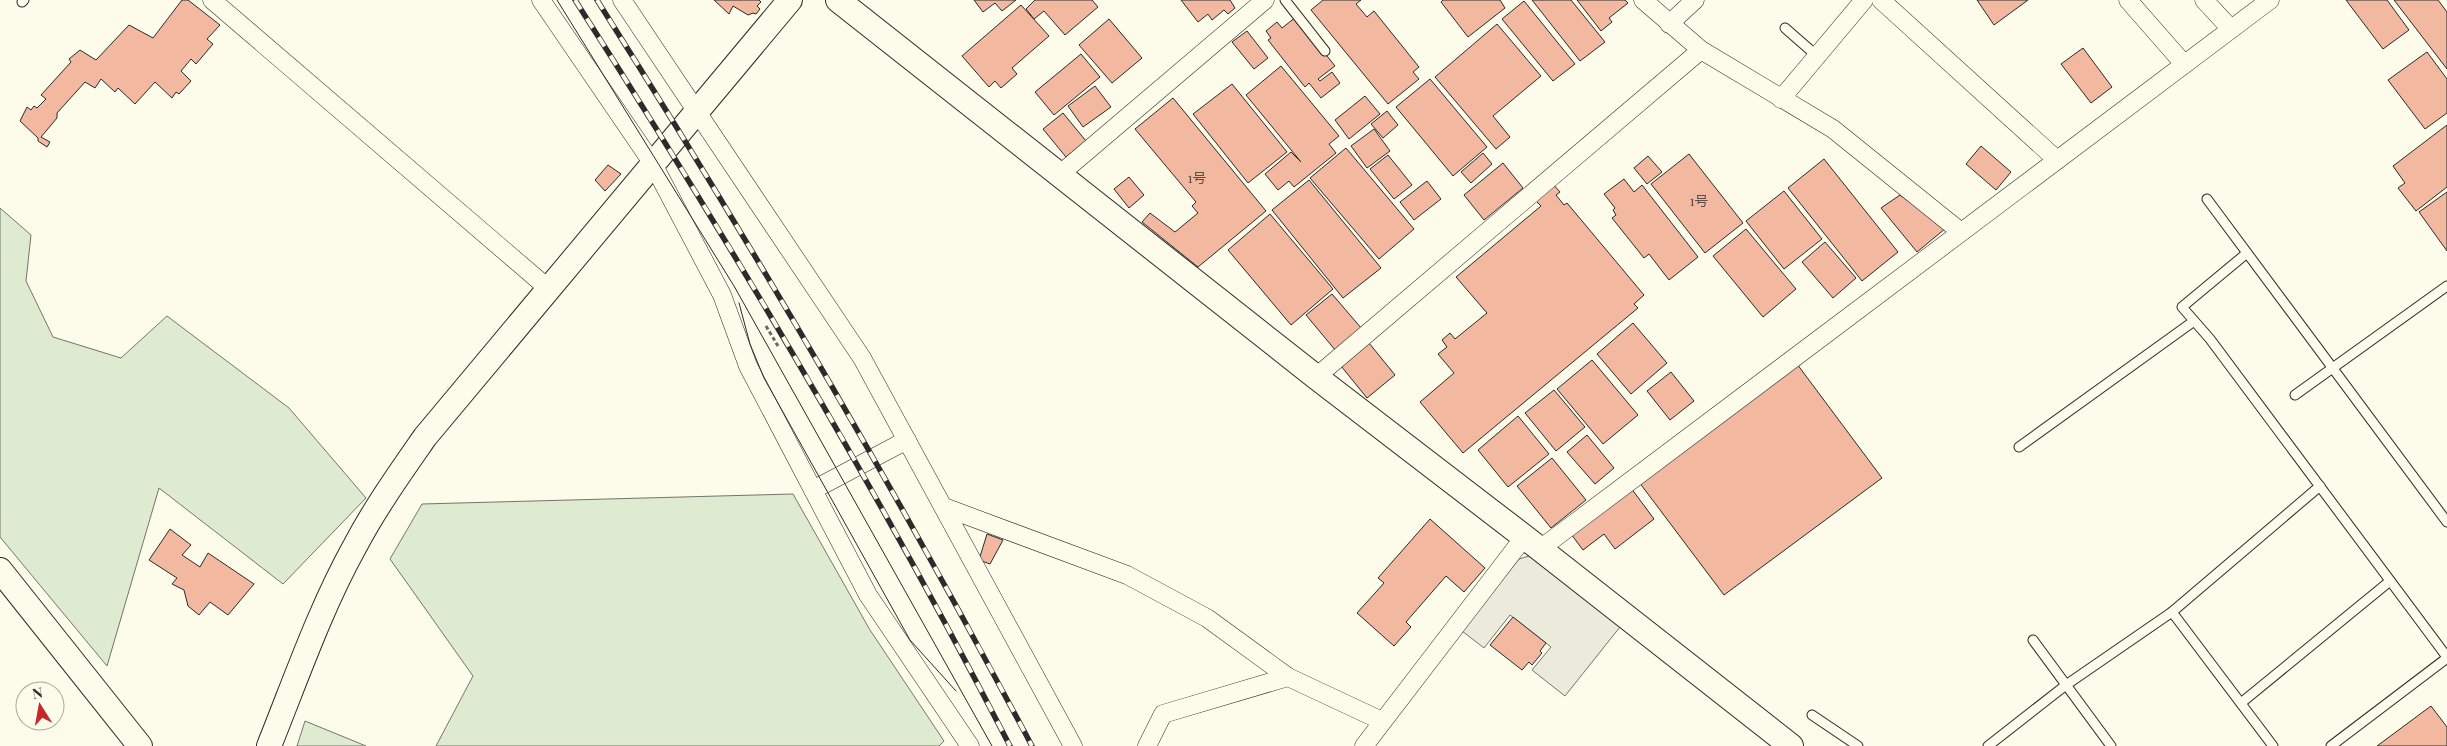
<svg xmlns="http://www.w3.org/2000/svg" width="2447" height="746" font-family="'Playfair Display','Noto Sans JP',serif">
  <rect width="100%" height="100%" fill="#fdfbea"/>
  <g fill="#deebd1" stroke="#74746e">
    <path d="M0 208 31 235 26 281 53 337 121 358 167 316 289 408 366 498 283 584 159 488 107 666 0 537Z"/>
    <path d="M793 494 870 630 944 741 939 746H436L473 676 390 559 422 504Z"/>
    <path d="M305 721 366 746H297Z"/>
  </g>
  <path fill="#eceadb" stroke="#74746e" d="M1529 556 1620 627 1565 696 1532 670 1551 647 1510 615 1484 648 1462 631 1519 559Z"/>
  <g fill="#f2b8a0" stroke="#2b2b2b">
    <path d="M182 0H188L220 25 207 39 213 44 196 64 191 59 181 71 191 81 179 94 176 92 172 98 155 82 135 104 118 88 115 92 101 79 95 88 85 82 57 113V118L41 137 50 142 47 147 38 141V138L20 121 27 107 31 110 34 106 37 108 46 99 41 95 71 62 69 59 80 50 96 60 129 25 153 38Z"/>
    <path d="M714 0H759L761 2 757 6 760 9 756 14 753 13 748 15 733 6 729 14Z"/>
    <path d="M974 0H1016L1002 11 995 3 983 12Z"/>
    <path d="M1092 0 1098 7 1065 35 1044 11 1034 19 1026 9 1035 0Z"/>
    <path d="M1181 0H1230L1235 8 1228 14 1224 10 1212 20 1208 14 1198 22Z"/>
    <path d="M1323 0H1361L1356 4 1367 17 1374 11 1419 67 1413 72 1419 79 1388 104 1311 10Z"/>
    <path d="M1443 0H1500L1505 8 1468 37 1441 2Z"/>
    <path d="M1532 0H1571L1605 42 1580 61Z"/>
    <path d="M1577 0H1625L1628 3 1609 18 1612 22 1601 31Z"/>
    <path d="M1977 0H2028L1994 25Z"/>
    <path d="M2346 0H2387L2409 30 2383 49Z"/>
    <path d="M2394 0H2438L2447 12V69Z"/>
    <path d="M1524 1 1575 64 1553 81 1502 19Z"/>
    <path d="M1021 5 1049 36 1012 68 1017 74 1001 88 995 81 989 87 962 56Z"/>
    <path d="M1296 17 1335 66 1318 79 1320 81 1332 72 1340 83 1321 98 1309 83 1305 87 1268 40 1271 38 1266 31 1277 22 1282 28Z"/>
    <path d="M1109 19 1142 58 1112 83 1079 45Z"/>
    <path d="M1497 24 1541 76 1493 116 1510 137 1496 149 1435 77Z"/>
    <path d="M1247 31 1268 58 1254 69 1232 42Z"/>
    <path d="M2083 48 2112 87 2091 103 2061 64Z"/>
    <path d="M2427 52 2447 79V113L2425 129 2388 80Z"/>
    <path d="M1081 54 1100 77 1054 115 1035 92Z"/>
    <path d="M1281 66 1339 136 1329 144 1336 153 1294 187 1289 181 1278 190 1265 174 1291 152 1301 162 1246 95Z"/>
    <path d="M1430 79 1487 147 1453 176 1396 107Z"/>
    <path d="M1232 84 1287 152 1248 183 1193 114Z"/>
    <path d="M1095 86 1111 107 1083 127 1068 106Z"/>
    <path d="M1365 96 1380 114 1349 139 1335 120Z"/>
    <path d="M1173 98 1266 211 1198 267 1142 222 1150 213 1175 232 1198 213 1192 206 1196 202 1135 129Z"/>
    <path d="M1387 111 1398 125 1383 138 1371 124Z"/>
    <path d="M1063 113 1086 141 1066 157 1043 129Z"/>
    <path d="M2447 125V187L2416 211 2398 188 2405 183 2393 166Z"/>
    <path d="M1374 129 1390 151 1367 168 1351 146Z"/>
    <path d="M1981 146 2011 172 1996 190 1966 164Z"/>
    <path d="M1346 148 1414 229 1379 259 1310 178Z"/>
    <path d="M1483 153 1492 164 1471 183 1461 172Z"/>
    <path d="M1689 154 1743 223 1705 253 1651 184Z"/>
    <path d="M1388 155 1412 185 1394 199 1370 169Z"/>
    <path d="M1648 156 1662 172 1647 184 1634 168Z"/>
    <path d="M1824 159 1898 252 1862 281 1788 188Z"/>
    <path d="M1503 163 1523 188 1484 220 1464 195Z"/>
    <path d="M608 165 621 174 605 191 595 180Z"/>
    <path d="M1129 177 1144 195 1129 208 1114 189Z"/>
    <path d="M1624 179 1634 192 1642 185 1698 257 1669 280 1649 254 1644 258 1612 218 1616 215 1613 210 1615 208 1604 194Z"/>
    <path d="M1309 180 1381 268 1343 298 1272 210Z"/>
    <path d="M1427 181 1441 199 1414 220 1400 202Z"/>
    <path d="M1552 183 1560 192 1556 195 1564 205 1567 203 1644 295 1634 304 1638 308 1463 453 1420 402 1454 373 1438 354 1447 347 1442 340 1450 333 1455 339 1487 313 1456 277 1541 206 1534 199Z"/>
    <path d="M1784 191 1822 239 1784 269 1746 221Z"/>
    <path d="M2447 192V251L2419 212Z"/>
    <path d="M1900 195 1946 228 1917 252 1881 208Z"/>
    <path d="M1270 214 1333 289 1291 325 1228 250Z"/>
    <path d="M1746 229 1796 289 1763 317 1713 256Z"/>
    <path d="M1825 242 1856 278 1833 298 1802 262Z"/>
    <path d="M1332 294 1362 329 1336 351 1306 315Z"/>
    <path d="M1633 323 1667 363 1631 394 1597 354Z"/>
    <path d="M1369 343 1395 375 1367 398 1341 366Z"/>
    <path d="M1592 360 1638 415 1603 444 1557 389Z"/>
    <path d="M1797 364 1882 478 1724 595 1639 482Z"/>
    <path d="M1671 372 1694 401 1670 420 1647 391Z"/>
    <path d="M1554 390 1585 427 1556 451 1525 413Z"/>
    <path d="M1518 416 1549 454 1508 487 1478 450Z"/>
    <path d="M1587 435 1614 468 1595 484 1567 452Z"/>
    <path d="M1552 458 1586 500 1551 528 1517 486Z"/>
    <path d="M1631 488 1654 519 1615 549 1604 534 1583 550 1571 534Z"/>
    <path d="M1430 519 1485 568 1464 592 1446 576 1406 622 1411 627 1394 646 1357 613 1384 583 1378 578Z"/>
    <path d="M170 529 191 545 182 555 200 567 208 553 254 584 228 615 210 602 199 615 188 606 184 590 172 584 177 578 149 560Z"/>
    <path d="M987 534 1003 540 990 564 979 560Z"/>
    <path d="M1513 617 1546 643 1540 651 1542 653 1532 665 1529 662 1522 670 1490 645Z"/>
    <path d="M2431 706 2447 727V746H2377Z"/>
  </g>
  <g fill="none" stroke-linecap="round" stroke-linejoin="round">
    <defs>
      <g id="lane">
        <path d="M1285 0 1325 51"/>
        <path d="M22 2 24 0"/>
        <path d="M1785 28 1817 56"/>
        <path d="M2207 199 2447 522"/>
        <path d="M2247 253 2182 307 2210 339 2447 657"/>
        <path d="M2295 395 2447 286"/>
        <path d="M2019 447 2194 321"/>
        <path d="M2172 612 2273 746"/>
        <path d="M2033 640 2111 746"/>
        <path d="M2241 703 2390 581"/>
        <path d="M1812 715 1858 746"/>
        <path d="M1988 746 2066 685 2172 612 2320 486"/>
        <path d="M2331 746 2447 658"/>
      </g>
      <g id="street">
        <path d="M212 0 550 290"/>
        <path d="M541 0 653 164 722 295 748 366 868 595 970 746"/>
        <path d="M622 0 862 358 1073 746"/>
        <path d="M1643 0 1701 50 1833 129 1961 232"/>
        <path d="M1881 0 2057 160"/>
        <path d="M2128 0 2184 64"/>
        <path d="M2204 0 2231 29"/>
        <path d="M1669 24 1695 0"/>
        <path d="M1781 99 1864 0"/>
        <path d="M1059 175 1265 0"/>
        <path d="M1316 377 1701 50"/>
        <path d="M813 490 907 440"/>
        <path d="M944 507 1127 575 1207 618 1288 677"/>
        <path d="M1540 549 2270 0"/>
        <path d="M1147 746 1163 714 1288 677 1382 721"/>
        <path d="M1364 746 1525 536"/>
      </g>
      <g id="secondary">
        <path d="M838 0 1316 377 1540 549 1791 746"/>
        <path d="M0 570 140 746"/>
        <path d="M269 746C296 679 320 609 355 546 375 508 400 473 425 437L790 0"/>
      </g>
    </defs>
    <use href="#lane" stroke="#2b2b2b" stroke-width="11"/>
    <use href="#street" stroke="#2b2b2b" stroke-width="19"/>
    <use href="#secondary" stroke="#2b2b2b" stroke-width="26"/>
    <path stroke="#6a6964" stroke-width="3" stroke-dasharray="4 2.5" stroke-linecap="butt" d="M766 326 778 346"/>
    <use href="#lane" stroke="#fdfbea" stroke-width="9"/>
    <use href="#street" stroke="#fdfbea" stroke-width="18"/>
    <use href="#secondary" stroke="#fdfbea" stroke-width="24"/>
    <g stroke="#2b2b2b" stroke-width="1">
      <path d="M557 0 734 286 992 746"/>
      <path d="M739 303 750 344 764 378 910 640 956 691"/>
    </g>
    <defs>
      <g id="rail">
        <path d="M575 0C730 242 878 490 1010 746"/>
        <path d="M597 0C751 243 897 492 1032 746"/>
      </g>
    </defs>
    <use href="#rail" stroke="#2b2b2b" stroke-width="5.5"/>
    <use href="#rail" stroke="#fdfbea" stroke-width="4" stroke-dasharray="11" stroke-linecap="butt"/>
  </g>
  <g text-anchor="middle" stroke-width="4" stroke-linejoin="round" paint-order="stroke">
    <g font-size="14" fill="#5d4e48">
      <text x="1197" y="183">1号</text>
      <text x="1699" y="206">1号</text>
    </g>
  </g>
  <g transform="translate(40 706) rotate(349)"><circle r="24" fill="#fdfbea" stroke="#a9a89e"/>
  <path d="M0-4L9 19L0 12L-9 19Z" fill="#c62828"/>
  <text y="-8" font-size="14" font-weight="bold" text-anchor="middle" fill="#2b2b2b">N</text>
  </g>
</svg>
